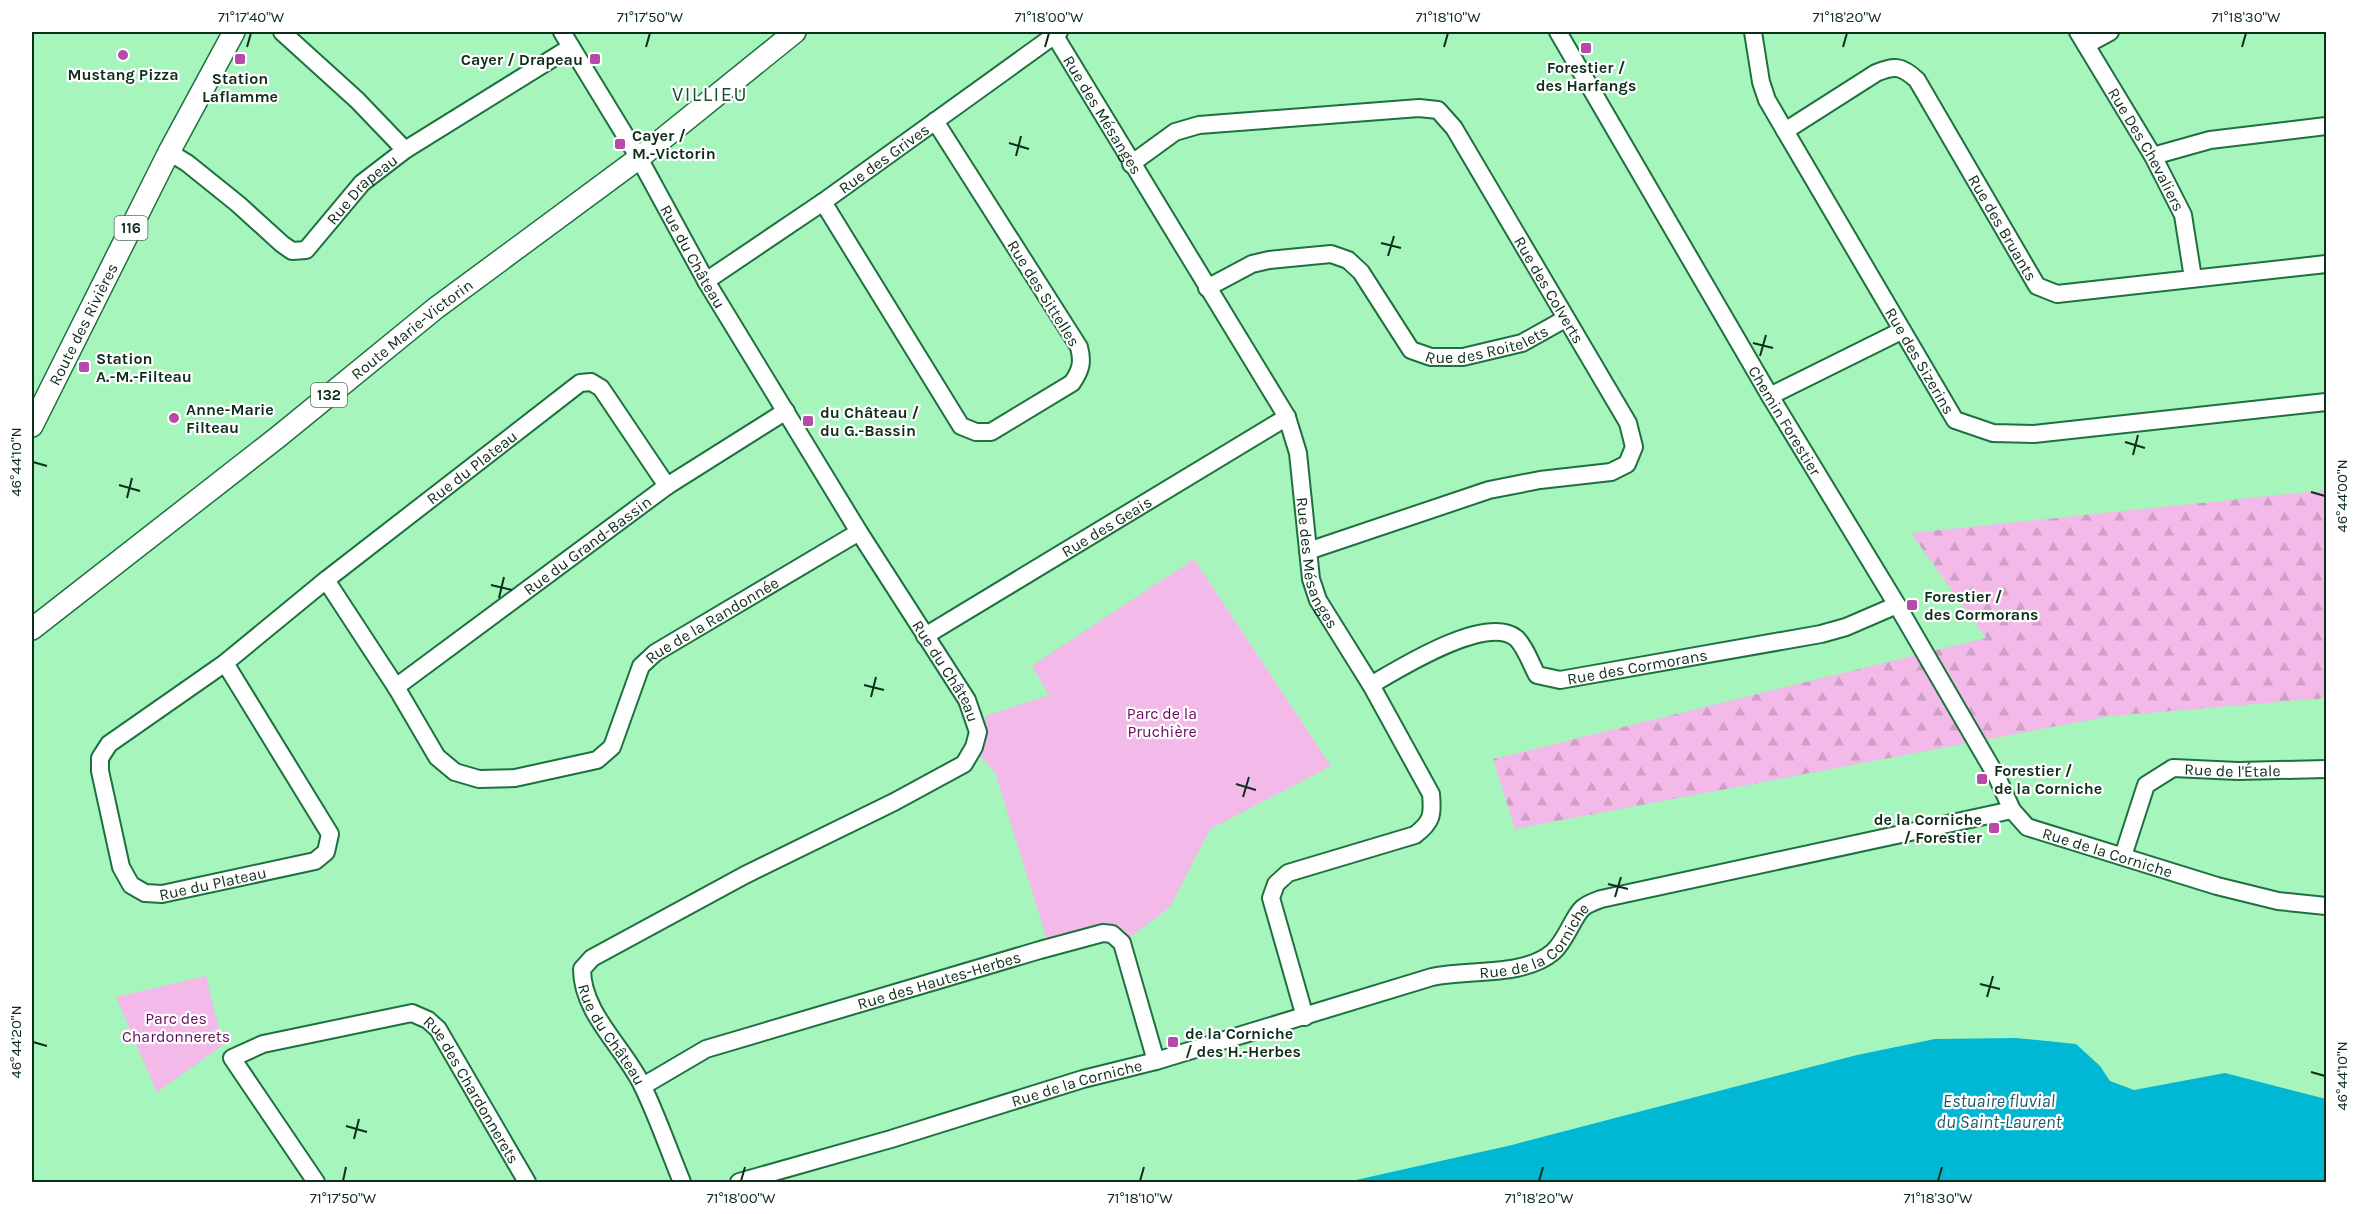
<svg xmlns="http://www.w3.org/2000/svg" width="2358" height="1214" font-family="Karla,sans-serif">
  <defs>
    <pattern id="forest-firs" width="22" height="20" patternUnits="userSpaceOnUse" patternTransform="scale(1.5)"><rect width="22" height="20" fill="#f3b9e8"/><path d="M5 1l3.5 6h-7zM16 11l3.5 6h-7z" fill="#cf9fc6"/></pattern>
  </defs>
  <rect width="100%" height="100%" fill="#a6f5bd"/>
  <path fill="url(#forest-firs)" d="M2326 490V698L2110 716 1515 829 1493 759 1986 638 1911 533Z"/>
  <g fill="#f3b9e8">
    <path d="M1194 559 1331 766 1210 829 1170 907 1129 938 1118 929 1047 940 995 772 980 756 985 716 1049 695 1032 666Z"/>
    <path d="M206 976 223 1045 157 1092 116 997Z"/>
  </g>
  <path fill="#00b8d3" d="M2016 1038 2076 1044 2100 1066 2110 1081 2134 1090 2225 1073 2326 1099V1182H1347L1512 1145 1857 1055 1935 1039Z"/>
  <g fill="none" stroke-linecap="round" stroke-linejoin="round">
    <defs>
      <g id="minor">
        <path d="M282 32 357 100 405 150"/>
        <path id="s1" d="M562 32 639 158 706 281 859 532 967 700 978 732 974 747 964 764 894 802 745 875 592 958 582 969C582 1014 625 1048 643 1087 658 1118 669 1151 682 1182"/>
        <path id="s2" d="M1558 32 1770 396 1897 605 1997 777 2012 810 2027 827 2217 886 2278 901 2326 906"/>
        <path id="s3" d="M1753 32 1761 82 1767 100 1955 420 1993 433 2034 434 2326 402"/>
        <path id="s4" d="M2078 32 2153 156 2183 215 2193 278"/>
        <path id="s5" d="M1055 36 1287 417 1298 453 1311 579 1318 600 1371 685 1431 794C1433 815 1432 822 1415 835L1288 873 1276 884 1271 898 1305 1017"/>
        <path d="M2086 45 2110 32"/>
        <path id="s6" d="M1785 131 1876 73C1895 65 1902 66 1917 80L2037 286 2057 294 2326 264"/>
        <path id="s7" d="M169 152 187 163 238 204 282 244 292 251 306 250 362 183 405 150 571 47"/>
        <path d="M2153 156 2210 140 2326 126"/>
        <path id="s8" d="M1131 164 1175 132 1199 125 1419 108 1438 110 1454 128 1628 423 1634 447 1627 464 1611 472 1540 480 1489 490 1308 551"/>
        <path d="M823 202 961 426 976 432H991L1072 383C1081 370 1083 362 1079 347L935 121"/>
        <path id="s9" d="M706 281 823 202 1059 32"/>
        <path id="s10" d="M1207 288 1252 264 1269 260 1331 254 1348 260 1361 272 1411 350 1431 357H1463L1522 343 1565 319"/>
        <path d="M1770 396 1901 331"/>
        <path id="s11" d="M326 580 396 687 437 757 455 772 479 779 515 778 597 760 612 747 641 666 655 653 859 532"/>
        <path id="s12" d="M925 636 1287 417"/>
        <path id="s13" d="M225 663 109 744 100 758V771L121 867 131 885 145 893 162 894 315 861 326 852 330 834 225 663 326 580 580 383 591 382 601 388 667 486"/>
        <path id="s14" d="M1371 685C1400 668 1486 614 1516 638 1525 646 1531 664 1537 675L1560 680 1821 634 1846 627 1897 605"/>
        <path id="s15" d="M396 687 667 486 786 411"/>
        <path id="s16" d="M2123 856 2146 785 2173 768 2238 771 2326 769"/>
        <path id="s17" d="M643 1086 706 1049 1040 950 1103 933 1112 934 1122 943 1156 1061"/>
        <path id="s18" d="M316 1182 232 1058 263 1044 412 1013 428 1020 438 1029 527 1182"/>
        <path id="s19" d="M739 1182 891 1139 1083 1079 1156 1061 1432 977C1469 969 1524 977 1553 952 1566 941 1574 914 1584 907 1589 903 1596 901 1601 899L2012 810"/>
      </g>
      <g id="major">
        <path id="s20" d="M32 426 169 152 234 32"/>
        <path id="s21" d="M32 629 278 437 436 308 639 158 795 32"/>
      </g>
    </defs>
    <use href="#minor" stroke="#1e7040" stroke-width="20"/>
    <use href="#major" stroke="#1e7040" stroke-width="24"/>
    <use href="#minor" stroke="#fff" stroke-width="16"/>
    <use href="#major" stroke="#fff" stroke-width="21"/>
  </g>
  <path fill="none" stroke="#0d2e19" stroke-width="2" d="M247 47 251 33M646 47 650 33M1045 47 1049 33M1444 47 1448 33M1843 47 1847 33M2242 47 2246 33M1009 143 1029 149M1016 156 1021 136M1381 243 1401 248M1388 256 1394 236M1753 343 1773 348M1760 356 1766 335M2125 442 2145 448M2133 455 2138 435M33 462 47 466M119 485 140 491M2311 492 2325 496M127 498 132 478M491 585 512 590M499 598 504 577M864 685 884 690M871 697 876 677M1236 784 1256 790M1243 797 1249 777M1608 884 1628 889M1615 897 1621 877M1980 984 2000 989M1987 997 1993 976M33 1042 47 1046M2311 1072 2325 1076M346 1126 367 1132M354 1139 359 1119M343 1181 346 1167M741 1181 745 1167M1140 1181 1144 1167M1539 1181 1543 1167M1938 1181 1942 1167"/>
  <g fill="#b74aa9" stroke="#fff" stroke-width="2">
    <rect x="1580" y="42" width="12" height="12" rx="3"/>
    <circle cx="123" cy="55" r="6"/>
    <rect x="234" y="53" width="12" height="12" rx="3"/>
    <rect x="589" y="53" width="12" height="12" rx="3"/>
    <rect x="614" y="138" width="12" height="12" rx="3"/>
    <rect x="78" y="361" width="12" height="12" rx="3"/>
    <circle cx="174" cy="418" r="6"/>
    <rect x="802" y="415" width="12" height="12" rx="3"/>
    <rect x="1906" y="599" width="12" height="12" rx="3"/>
    <rect x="1976" y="773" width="12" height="12" rx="3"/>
    <rect x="1988" y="822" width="12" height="12" rx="3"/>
    <rect x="1167" y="1036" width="12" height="12" rx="3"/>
  </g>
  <g text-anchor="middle" stroke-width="4.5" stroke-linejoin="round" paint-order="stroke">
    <g fill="#fff" stroke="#566d5e" stroke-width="1.5">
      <rect x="114.5" y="216" width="33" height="24" rx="4.5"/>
      <rect x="311" y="383" width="36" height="24" rx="4.5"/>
    </g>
    <g font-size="15" font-weight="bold" fill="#0d2e19">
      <text x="131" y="233">116</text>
      <text x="329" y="400">132</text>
    </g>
    <g font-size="16" font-weight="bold" fill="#0d2e19" stroke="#fff" text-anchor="start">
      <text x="583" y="65" text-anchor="end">Cayer / Drapeau</text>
      <text x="1586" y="73" text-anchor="middle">Forestier /<tspan x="1586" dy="18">des Harfangs</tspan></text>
      <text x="123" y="80" text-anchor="middle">Mustang Pizza</text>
      <text x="240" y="84" text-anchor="middle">Station<tspan x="240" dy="18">Laflamme</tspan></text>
      <text x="632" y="141">Cayer /<tspan x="632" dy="18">M.-Victorin</tspan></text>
      <text x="96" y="364">Station<tspan x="96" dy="18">A.-M.-Filteau</tspan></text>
      <text x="186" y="415">Anne-Marie<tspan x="186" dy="18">Filteau</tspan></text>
      <text x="820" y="418">du Château /<tspan x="820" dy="18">du G.-Bassin</tspan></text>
      <text x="1924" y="602">Forestier /<tspan x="1924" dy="18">des Cormorans</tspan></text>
      <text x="1994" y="776">Forestier /<tspan x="1994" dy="18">de la Corniche</tspan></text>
      <text x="1982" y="825" text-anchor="end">de la Corniche<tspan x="1982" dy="18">/ Forestier</tspan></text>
      <text x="1185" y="1039">de la Corniche<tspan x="1185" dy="18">/ des H.-Herbes</tspan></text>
    </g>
    <g font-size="16" fill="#0d2e19" stroke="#fff">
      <text dy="6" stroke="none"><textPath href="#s5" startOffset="92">Rue des Mésanges</textPath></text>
      <text dy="6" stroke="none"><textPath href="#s4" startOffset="136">Rue Des Chevaliers</textPath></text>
      <text dy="6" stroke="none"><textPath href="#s9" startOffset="216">Rue des Grives</textPath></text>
      <text dy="6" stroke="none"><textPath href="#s7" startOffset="255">Rue Drapeau</textPath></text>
      <text dy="6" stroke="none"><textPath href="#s6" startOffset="324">Rue des Bruants</textPath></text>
      <text dy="6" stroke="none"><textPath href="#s1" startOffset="260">Rue du Château</textPath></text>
      <text dy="6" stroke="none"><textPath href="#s8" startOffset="531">Rue des Colverts</textPath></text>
      <text transform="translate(1044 293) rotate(58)" y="6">Rue des Sittelles</text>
      <text dy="6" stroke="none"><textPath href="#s20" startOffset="114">Route des Rivières</textPath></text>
      <text dy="6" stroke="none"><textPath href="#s21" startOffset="484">Route Marie-Victorin</textPath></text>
      <text dy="6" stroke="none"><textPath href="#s10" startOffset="338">Rue des Roitelets</textPath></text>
      <text dy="6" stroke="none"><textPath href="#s3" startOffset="372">Rue des Sizerins</textPath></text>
      <text dy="6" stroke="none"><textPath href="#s2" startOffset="450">Chemin Forestier</textPath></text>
      <text dy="6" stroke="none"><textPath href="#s13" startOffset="1028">Rue du Plateau</textPath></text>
      <text dy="6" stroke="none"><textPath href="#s12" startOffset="212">Rue des Geais</textPath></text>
      <text dy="6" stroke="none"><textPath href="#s15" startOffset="238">Rue du Grand-Bassin</textPath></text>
      <text dy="6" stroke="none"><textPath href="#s5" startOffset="596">Rue des Mésanges</textPath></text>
      <text dy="6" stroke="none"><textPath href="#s11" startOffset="568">Rue de la Randonnée</textPath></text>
      <text dy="6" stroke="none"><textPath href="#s14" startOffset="303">Rue des Cormorans</textPath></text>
      <text dy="6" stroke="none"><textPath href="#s1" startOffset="746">Rue du Château</textPath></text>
      <text dy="6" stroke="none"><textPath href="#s16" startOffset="166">Rue de l'Étale</textPath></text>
      <text dy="6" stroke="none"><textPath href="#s2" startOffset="1008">Rue de la Corniche</textPath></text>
      <text dy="6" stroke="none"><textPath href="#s13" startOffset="375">Rue du Plateau</textPath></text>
      <text dy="6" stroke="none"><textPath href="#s19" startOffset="838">Rue de la Corniche</textPath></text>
      <text dy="6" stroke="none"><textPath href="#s17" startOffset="316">Rue des Hautes-Herbes</textPath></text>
      <text dy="6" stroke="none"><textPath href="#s1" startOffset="1358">Rue du Château</textPath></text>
      <text dy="6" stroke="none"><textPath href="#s19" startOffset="352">Rue de la Corniche</textPath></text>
      <text dy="6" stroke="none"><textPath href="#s18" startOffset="436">Rue des Chardonnerets</textPath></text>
    </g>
    <g font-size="16" fill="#6a0960" stroke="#fff">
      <text x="1162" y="719">Parc de la<tspan x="1162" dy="18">Pruchière</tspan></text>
      <text x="176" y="1024">Parc des<tspan x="176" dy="18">Chardonnerets</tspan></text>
    </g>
    <g font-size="18" font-style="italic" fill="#1e5965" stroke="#fff">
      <text x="1999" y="1107">Estuaire fluvial<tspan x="1999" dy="21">du Saint-Laurent</tspan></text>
    </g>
    <g font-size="20" letter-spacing="1.5" fill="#14522e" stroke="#fff">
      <text x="710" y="101">VILLIEU</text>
    </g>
  </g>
  <rect width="2358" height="1214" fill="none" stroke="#ffffff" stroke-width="66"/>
  <rect x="33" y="33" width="2292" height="1148" fill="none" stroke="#0d2e19" stroke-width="2"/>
  <g font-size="15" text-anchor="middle" fill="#0d2e19">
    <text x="251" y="22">71°17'40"W</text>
    <text x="650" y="22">71°17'50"W</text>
    <text x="1049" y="22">71°18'00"W</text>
    <text x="1448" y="22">71°18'10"W</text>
    <text x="1847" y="22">71°18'20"W</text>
    <text x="2246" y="22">71°18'30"W</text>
    <text transform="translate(16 462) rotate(-90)" y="5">46°44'10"N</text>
    <text transform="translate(2342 496) rotate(-90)" y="5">46°44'00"N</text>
    <text transform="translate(16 1042) rotate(-90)" y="5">46°44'20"N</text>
    <text transform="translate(2342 1076) rotate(-90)" y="5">46°44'10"N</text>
    <text x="343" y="1203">71°17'50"W</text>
    <text x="741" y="1203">71°18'00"W</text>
    <text x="1140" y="1203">71°18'10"W</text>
    <text x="1539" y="1203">71°18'20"W</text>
    <text x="1938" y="1203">71°18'30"W</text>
  </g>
</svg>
